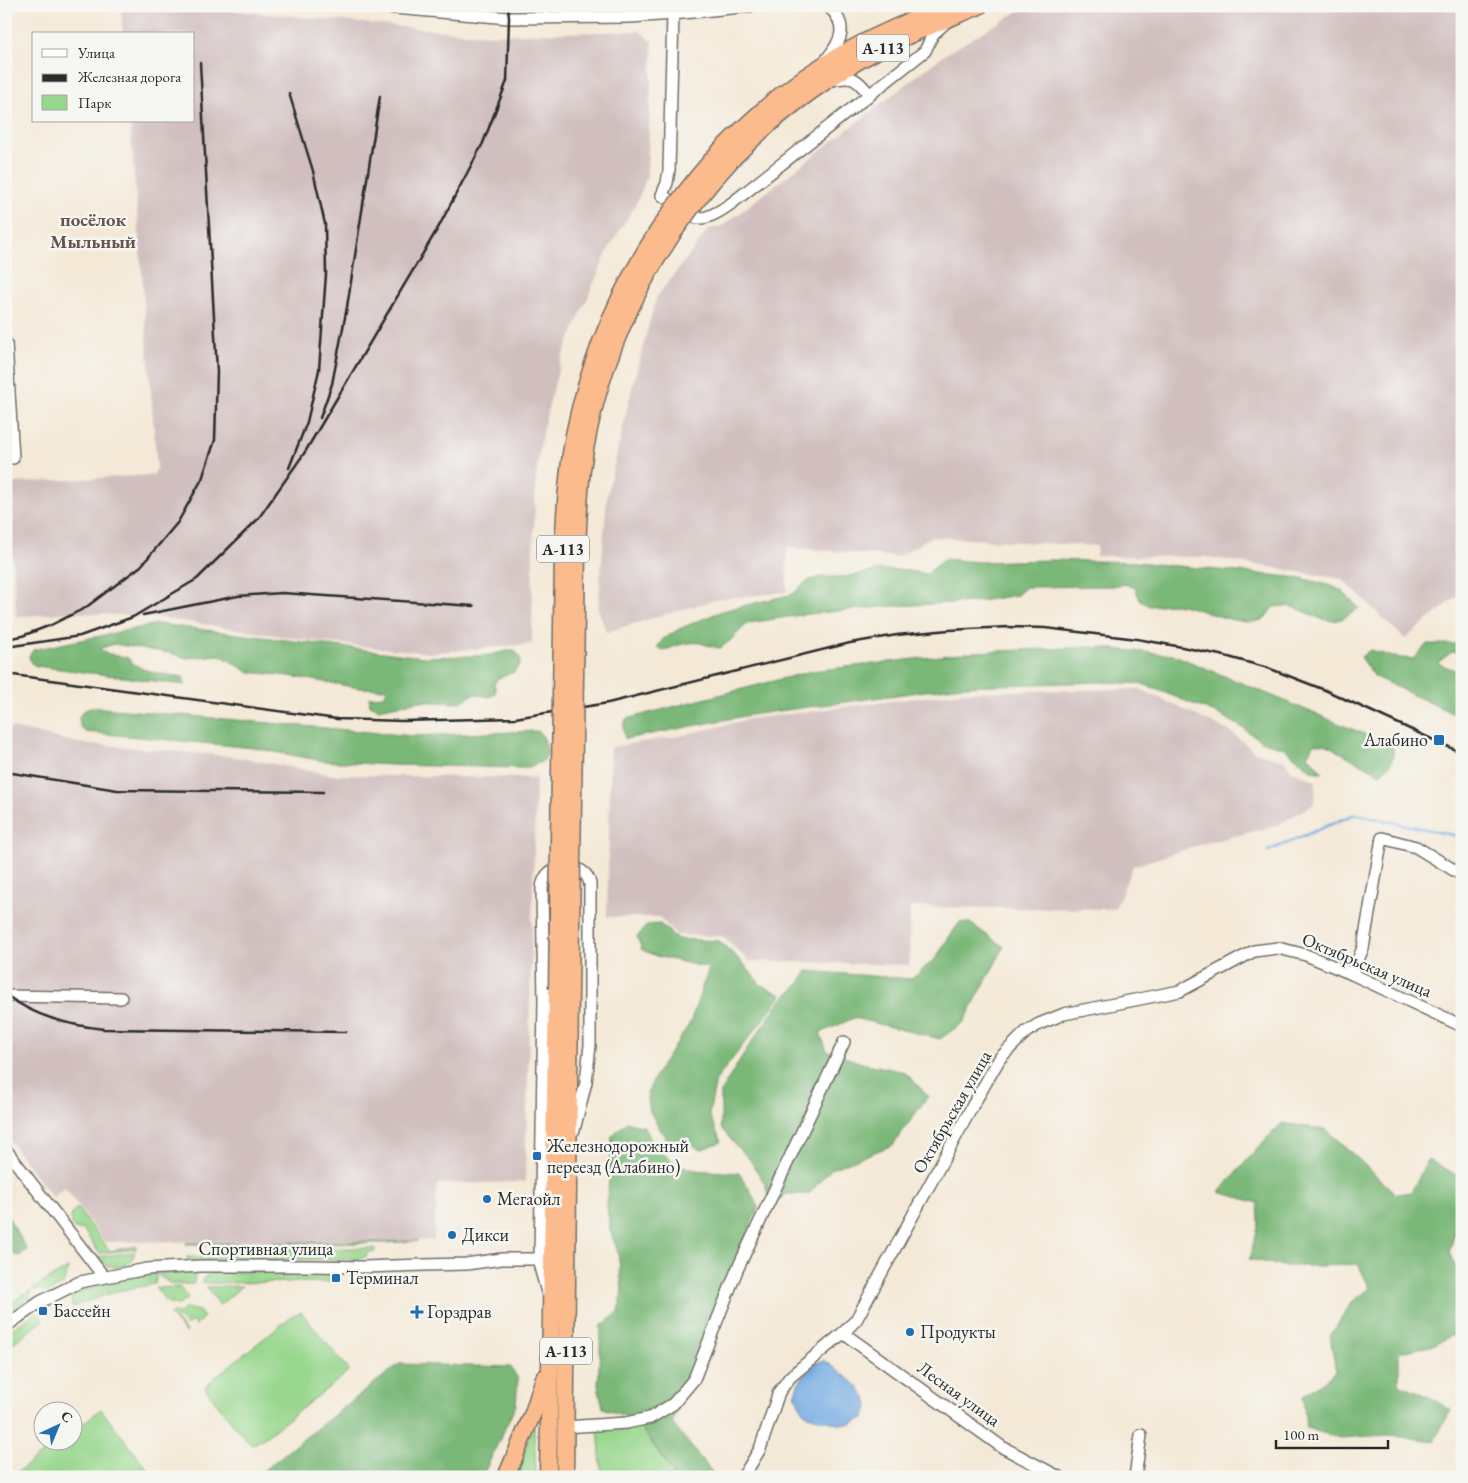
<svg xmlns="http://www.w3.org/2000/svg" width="1468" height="1483" font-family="'EB Garamond',serif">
  <rect width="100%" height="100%" fill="#f6f6f2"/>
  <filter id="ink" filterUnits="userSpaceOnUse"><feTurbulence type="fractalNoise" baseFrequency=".02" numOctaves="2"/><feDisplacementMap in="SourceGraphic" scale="10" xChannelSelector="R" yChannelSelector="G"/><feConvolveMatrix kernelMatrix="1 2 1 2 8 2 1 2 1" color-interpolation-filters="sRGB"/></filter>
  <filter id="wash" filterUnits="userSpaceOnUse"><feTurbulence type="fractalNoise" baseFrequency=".0096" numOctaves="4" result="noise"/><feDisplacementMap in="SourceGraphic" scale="20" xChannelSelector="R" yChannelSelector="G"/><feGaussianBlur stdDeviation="1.12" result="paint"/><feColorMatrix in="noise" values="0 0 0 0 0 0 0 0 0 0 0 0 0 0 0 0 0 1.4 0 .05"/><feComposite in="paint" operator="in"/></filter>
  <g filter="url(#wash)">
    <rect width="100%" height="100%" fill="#f4e9d7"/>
    <g fill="#d1bfbf">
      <path d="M121 6H185L488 35 640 31 653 42 647 177 637 202 609 248 561 360 544 424 536 475 533 552 532 644 430 653 321 642 162 618 70 612 16 617 8 483 153 475 157 469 130 121H194V34H123Z"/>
      <path d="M1027 6H1462V592L1405 639 1342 579 1207 557 1096 556 1097 546 930 537 898 557 787 547V592L718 599 606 632 598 608 607 496 633 384 656 298 709 229 724 225 944 55Z"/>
      <path d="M1140 689 1231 732 1255 752 1284 760 1291 770 1316 781 1315 803 1276 826 1202 844 1133 866 1115 909 910 907 909 965 749 961 722 936 677 935 659 917H607L611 747 679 736 750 719 964 692Z"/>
      <path d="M6 726 78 743 230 756 332 775 536 778 525 1182 437 1184 434 1240 105 1242 65 1188 52 1197 6 1136Z"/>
    </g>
    <g fill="#98d78d" stroke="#62815c">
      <path d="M77 1208 110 1251 136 1246V1249L99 1253 83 1229 81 1230 74 1229C69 1221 70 1214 77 1208Z"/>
      <path d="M418 1241 384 1243 186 1244V1243Z"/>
      <path d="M375 1248V1252H367V1256L360 1259 191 1261 186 1257 231 1256V1249Z"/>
      <path d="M135 1252 131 1262C119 1270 105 1268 96 1257Z"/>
      <path d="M68 1268 63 1285 47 1293 40 1289 33 1290 32 1289Z"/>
      <path d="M324 1271 330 1276V1282L203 1283 204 1278 211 1272Z"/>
      <path d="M194 1272 195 1274 194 1284H171L159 1276V1273Z"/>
      <path d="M157 1273 155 1284 117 1291 72 1307 71 1297 72 1295 81 1291 120 1278Z"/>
      <path d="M242 1286 220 1305 206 1287Z"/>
      <path d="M180 1287 188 1298 179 1305 168 1303 156 1288Z"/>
      <path d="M30 1290 32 1293 30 1294V1302L6 1319V1312L13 1307 11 1303Z"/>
      <path d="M186 1308 199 1311 204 1317 195 1325 192 1321 186 1326 179 1317 175 1319 186 1332 185 1333 170 1315 175 1311 178 1314Z"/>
      <path d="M37 1312 43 1321 6 1348V1333Z"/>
      <path d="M301 1312 349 1370 342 1377 264 1438 252 1445 237 1429 205 1388 214 1378 292 1316Z"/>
      <path d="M101 1409 148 1470 139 1477H11L59 1441 72 1440 73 1431Z"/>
      <path d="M638 1424 668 1465 674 1477H602L598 1428Z"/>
      <path d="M534 1426 536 1477H512Z"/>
    </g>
    <g fill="#7ab878" stroke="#527252">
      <path d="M944 559 978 562 1051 560 1136 562 1301 578 1332 586 1342 591 1359 608C1353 612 1346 618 1338 620 1319 624 1302 606 1284 606 1280 606 1275 607 1272 608 1270 611 1267 616 1265 618 1246 632 1196 605 1173 604 1165 604 1157 606 1149 606L1140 600 1135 588 1125 584 1112 586 1026 587 1017 595 974 602 893 606 808 614 748 623 730 641 720 648C713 647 707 645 700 643 689 641 674 646 664 651L657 648 663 639 679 629 722 611 793 594 801 586 810 580 821 577H845L880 570H903L927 574Z"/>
      <path d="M157 624 423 657 474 656 490 655 506 651H515L520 657V665L514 672 498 678 494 684 496 692 490 697 474 694 460 702 452 703 419 701 378 709 370 705 369 697 384 696 388 689 359 688 289 676 249 672 220 655 187 658 169 653 114 644 99 649 105 653 128 658C140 673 164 674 183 677L185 685 36 666 31 663 29 656 33 650Z"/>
      <path d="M1427 644H1462V653L1452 652 1437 663 1462 673V718L1375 677 1361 657 1370 650 1393 657 1413 659Z"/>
      <path d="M1092 647 1174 655 1393 746C1394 761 1392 765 1380 774L1325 744H1313L1308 755 1323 773 1312 771 1284 748 1261 741 1240 726 1218 714 1143 684 1102 682 962 686 750 715 625 739 623 729 626 719 812 671 975 652Z"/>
      <path d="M92 707 413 736 537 731C543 735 544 738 546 745 551 762 538 764 525 768L390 765 323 761 254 748 85 732 80 726 79 717 83 711Z"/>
      <path d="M960 922 970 923 1004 947 964 1022 940 1039 854 1018 820 1033 827 1051 862 1063 905 1072 928 1096 893 1145 831 1169 809 1194H787L771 1207 765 1184 750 1160 738 1148 721 1128V1091L746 1050 781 1000 800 983 807 971 912 979 936 958 947 940Z"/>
      <path d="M660 924 678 939 719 941 742 962 761 985 782 995 716 1080 709 1114 721 1142 700 1150 685 1140 666 1139 650 1112 647 1093 657 1073 690 1023 709 968 656 956 642 950 637 937 647 925Z"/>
      <path d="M626 1122 645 1127 654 1146 676 1164 695 1170 739 1173 750 1190 758 1207 672 1423 716 1477H674L668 1465 638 1424 624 1416 603 1408 598 1385 601 1326 619 1312 622 1289 618 1252 610 1230 607 1207 612 1136Z"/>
      <path d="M1282 1123 1327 1130 1396 1194 1411 1192 1428 1159 1462 1178V1209L1449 1253 1462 1279V1331L1431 1346 1399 1352V1384L1426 1395 1451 1410 1434 1441 1387 1435 1340 1438 1306 1428 1303 1396 1336 1372 1330 1336 1352 1302 1370 1288 1358 1264 1321 1266H1283L1249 1259 1259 1224 1258 1203 1219 1192 1267 1138Z"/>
      <path d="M6 1213 27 1250 20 1256 14 1255 6 1245Z"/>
      <path d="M399 1364 511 1367 518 1379 516 1405 482 1477H255Z"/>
    </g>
    <path fill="#73abe2" stroke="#4f6b86" d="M824 1360C838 1371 868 1388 868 1407 868 1410 865 1415 864 1418L850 1424H838L805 1414 799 1404 795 1393 799 1382 814 1364Z"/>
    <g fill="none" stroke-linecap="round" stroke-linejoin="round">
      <path stroke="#73abe2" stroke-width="2.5" d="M1268 851 1355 814 1462 837"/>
    </g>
  </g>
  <g filter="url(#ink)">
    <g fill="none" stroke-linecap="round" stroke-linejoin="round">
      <defs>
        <g id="minor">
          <path d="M372 6 509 18 630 17 673 14 750 6"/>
          <path d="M673 14 669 170 667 183 662 195C695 218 695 229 732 203L925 51 933 34 944 24"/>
          <path d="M826 60C842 41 849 25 828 6"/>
          <path d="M832 80C855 75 856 79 870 95"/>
          <path d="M6 343 13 458"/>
          <path d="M1352 974 1363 948 1382 838 1416 847 1462 875"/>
          <path d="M6 996 121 998"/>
          <path d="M6 1150 104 1277"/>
          <path d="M547 1292 540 1267V1259L544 1001 542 888C545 859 586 861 590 884V1045L586 1082 574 1130"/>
          <path d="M6 1326 40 1302 80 1282 147 1269 201 1266H310L364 1267 424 1265 466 1264 502 1259H540"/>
          <path d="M843 1333 1002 1447 1059 1477"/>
          <path d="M565 1427 626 1423 650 1418 673 1404 694 1379 737 1270 844 1042"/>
          <path d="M743 1477 760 1449 779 1392 790 1377 843 1333 856 1320 973 1105 1000 1058 1026 1032 1039 1024 1064 1014 1180 991 1254 951 1278 948 1306 955 1352 974 1462 1026"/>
          <path d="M1135 1477 1141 1435"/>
        </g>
        <g id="highway">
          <path d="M722 149C743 128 766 106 790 88 837 52 892 28 946 6"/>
          <path d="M732 159C775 115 823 79 878 50 910 33 945 20 979 6"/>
          <path d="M506 1477 533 1413 544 1378"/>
          <path d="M548 1477 557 989"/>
          <path d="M565 1477 570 989"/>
        </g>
      </defs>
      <use href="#minor" stroke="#716e67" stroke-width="14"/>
      <use href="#highway" stroke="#716e67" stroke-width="19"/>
      <use href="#minor" stroke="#fff" stroke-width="11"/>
      <use href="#highway" stroke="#fbbb8c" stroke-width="16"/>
      <g stroke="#2b2b2b" stroke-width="2.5">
        <path d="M320 418 332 384 347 307 380 96"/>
        <path d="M289 468 307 422 319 370 326 274 325 224 313 171 289 93"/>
        <path d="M143 615 238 596 282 593 474 606"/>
        <path d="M6 639 22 636 51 625 85 608 141 566 178 522 202 479 215 440 217 372 200 63"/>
        <path d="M6 647 80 636 133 617 197 579 258 519 305 452 438 228 483 143 507 81 509 18 508 6"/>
        <path d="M6 674 337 719 403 721 515 718 608 703 850 643 897 635 949 630 1008 627 1045 628 1137 639 1182 647 1225 656 1268 668 1325 690 1462 753"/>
        <path d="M6 772 117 790 323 792"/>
        <path d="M6 995C36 1017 68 1025 104 1029L346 1032"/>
      </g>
      <defs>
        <g id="highway-bridge">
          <path d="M557 989 563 552C565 513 567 474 574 435 596 326 647 231 722 149"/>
          <path d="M570 989 577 553C578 525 579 497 582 469 598 352 652 245 732 159"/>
        </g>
      </defs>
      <use href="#highway-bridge" stroke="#716e67" stroke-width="19" stroke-linecap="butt"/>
      <use href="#highway-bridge" stroke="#fbbb8c" stroke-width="16"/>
    </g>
  </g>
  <g fill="#1f6fb2" stroke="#f6f6f2" stroke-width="2">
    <rect x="1433" y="734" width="12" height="12" rx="2.5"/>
    <rect x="532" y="1151" width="10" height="10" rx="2.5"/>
    <circle cx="487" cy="1199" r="5"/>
    <circle cx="452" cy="1235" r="5"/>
    <rect x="331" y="1273" width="10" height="10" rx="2.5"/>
    <rect x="38" y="1306" width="10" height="10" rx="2.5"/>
    <path d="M414.5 1304.5h5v5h5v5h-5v5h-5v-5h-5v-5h5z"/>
    <circle cx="910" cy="1332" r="5"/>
  </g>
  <g text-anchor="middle" stroke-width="5" stroke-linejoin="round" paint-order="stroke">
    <g fill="#f6f6f2" stroke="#686867" stroke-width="1">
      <rect x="857" y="34.5" width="52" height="27" rx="4"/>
      <rect x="537" y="535.5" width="52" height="27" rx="4"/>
      <rect x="540" y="1337.5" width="52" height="27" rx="4"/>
    </g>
    <g font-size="16" font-weight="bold" fill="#2b2b2b">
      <text x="883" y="54">А-113</text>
      <text x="563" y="555">А-113</text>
      <text x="566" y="1357">А-113</text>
    </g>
    <g font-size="18" fill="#2b2b2b" stroke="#f6f6f2" text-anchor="start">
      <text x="1428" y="746" text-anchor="end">Алабино</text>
      <text x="547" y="1152">Железнодорожный<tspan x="547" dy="21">переезд (Алабино)</tspan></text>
      <text x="497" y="1205">Мегаойл</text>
      <text x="462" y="1241">Дикси</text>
      <text x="346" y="1284">Терминал</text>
      <text x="53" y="1317">Бассейн</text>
      <text x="427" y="1318">Горздрав</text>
      <text x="920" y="1338">Продукты</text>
    </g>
    <g font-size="18" fill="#2b2b2b" stroke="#f6f6f2">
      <text transform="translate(1367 965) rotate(23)" y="6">Октябрьская улица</text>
      <text transform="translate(952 1112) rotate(-60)" y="6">Октябрьская улица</text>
      <text x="266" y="1255">Спортивная улица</text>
      <text transform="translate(959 1394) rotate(36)" y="6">Лесная улица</text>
    </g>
    <g font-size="19" font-weight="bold" fill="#69524f" stroke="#f6f6f2">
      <text x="93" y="226">посёлок<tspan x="93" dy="22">Мыльный</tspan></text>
    </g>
  </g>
  <rect width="1468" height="1483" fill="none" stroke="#f6f6f2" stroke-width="25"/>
  <rect x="32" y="32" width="162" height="90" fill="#f6f6f2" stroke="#a5a5a2"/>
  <rect x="42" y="49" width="25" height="8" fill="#ffffff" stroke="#a5a5a2"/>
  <text x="78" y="58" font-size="15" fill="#2b2b2b">Улица</text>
  <rect x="42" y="74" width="25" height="8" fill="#2b2b2b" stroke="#a5a5a2"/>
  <text x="78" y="82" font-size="15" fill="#2b2b2b">Железная дорога</text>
  <rect x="42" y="95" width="25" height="15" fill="#98d78d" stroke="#a5a5a2"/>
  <text x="78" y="108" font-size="15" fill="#2b2b2b">Парк</text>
  <g transform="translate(58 1426) rotate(44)"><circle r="24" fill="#f6f6f2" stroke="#a5a5a2"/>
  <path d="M0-4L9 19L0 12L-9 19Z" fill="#1f6fb2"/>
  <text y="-8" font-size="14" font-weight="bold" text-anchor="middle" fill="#2b2b2b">С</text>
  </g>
  <path d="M1276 1440v8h112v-8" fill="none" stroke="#2b2b2b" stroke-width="2.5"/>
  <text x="1283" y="1440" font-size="15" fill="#2b2b2b" stroke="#f6f6f2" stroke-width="4" paint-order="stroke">100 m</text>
</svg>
